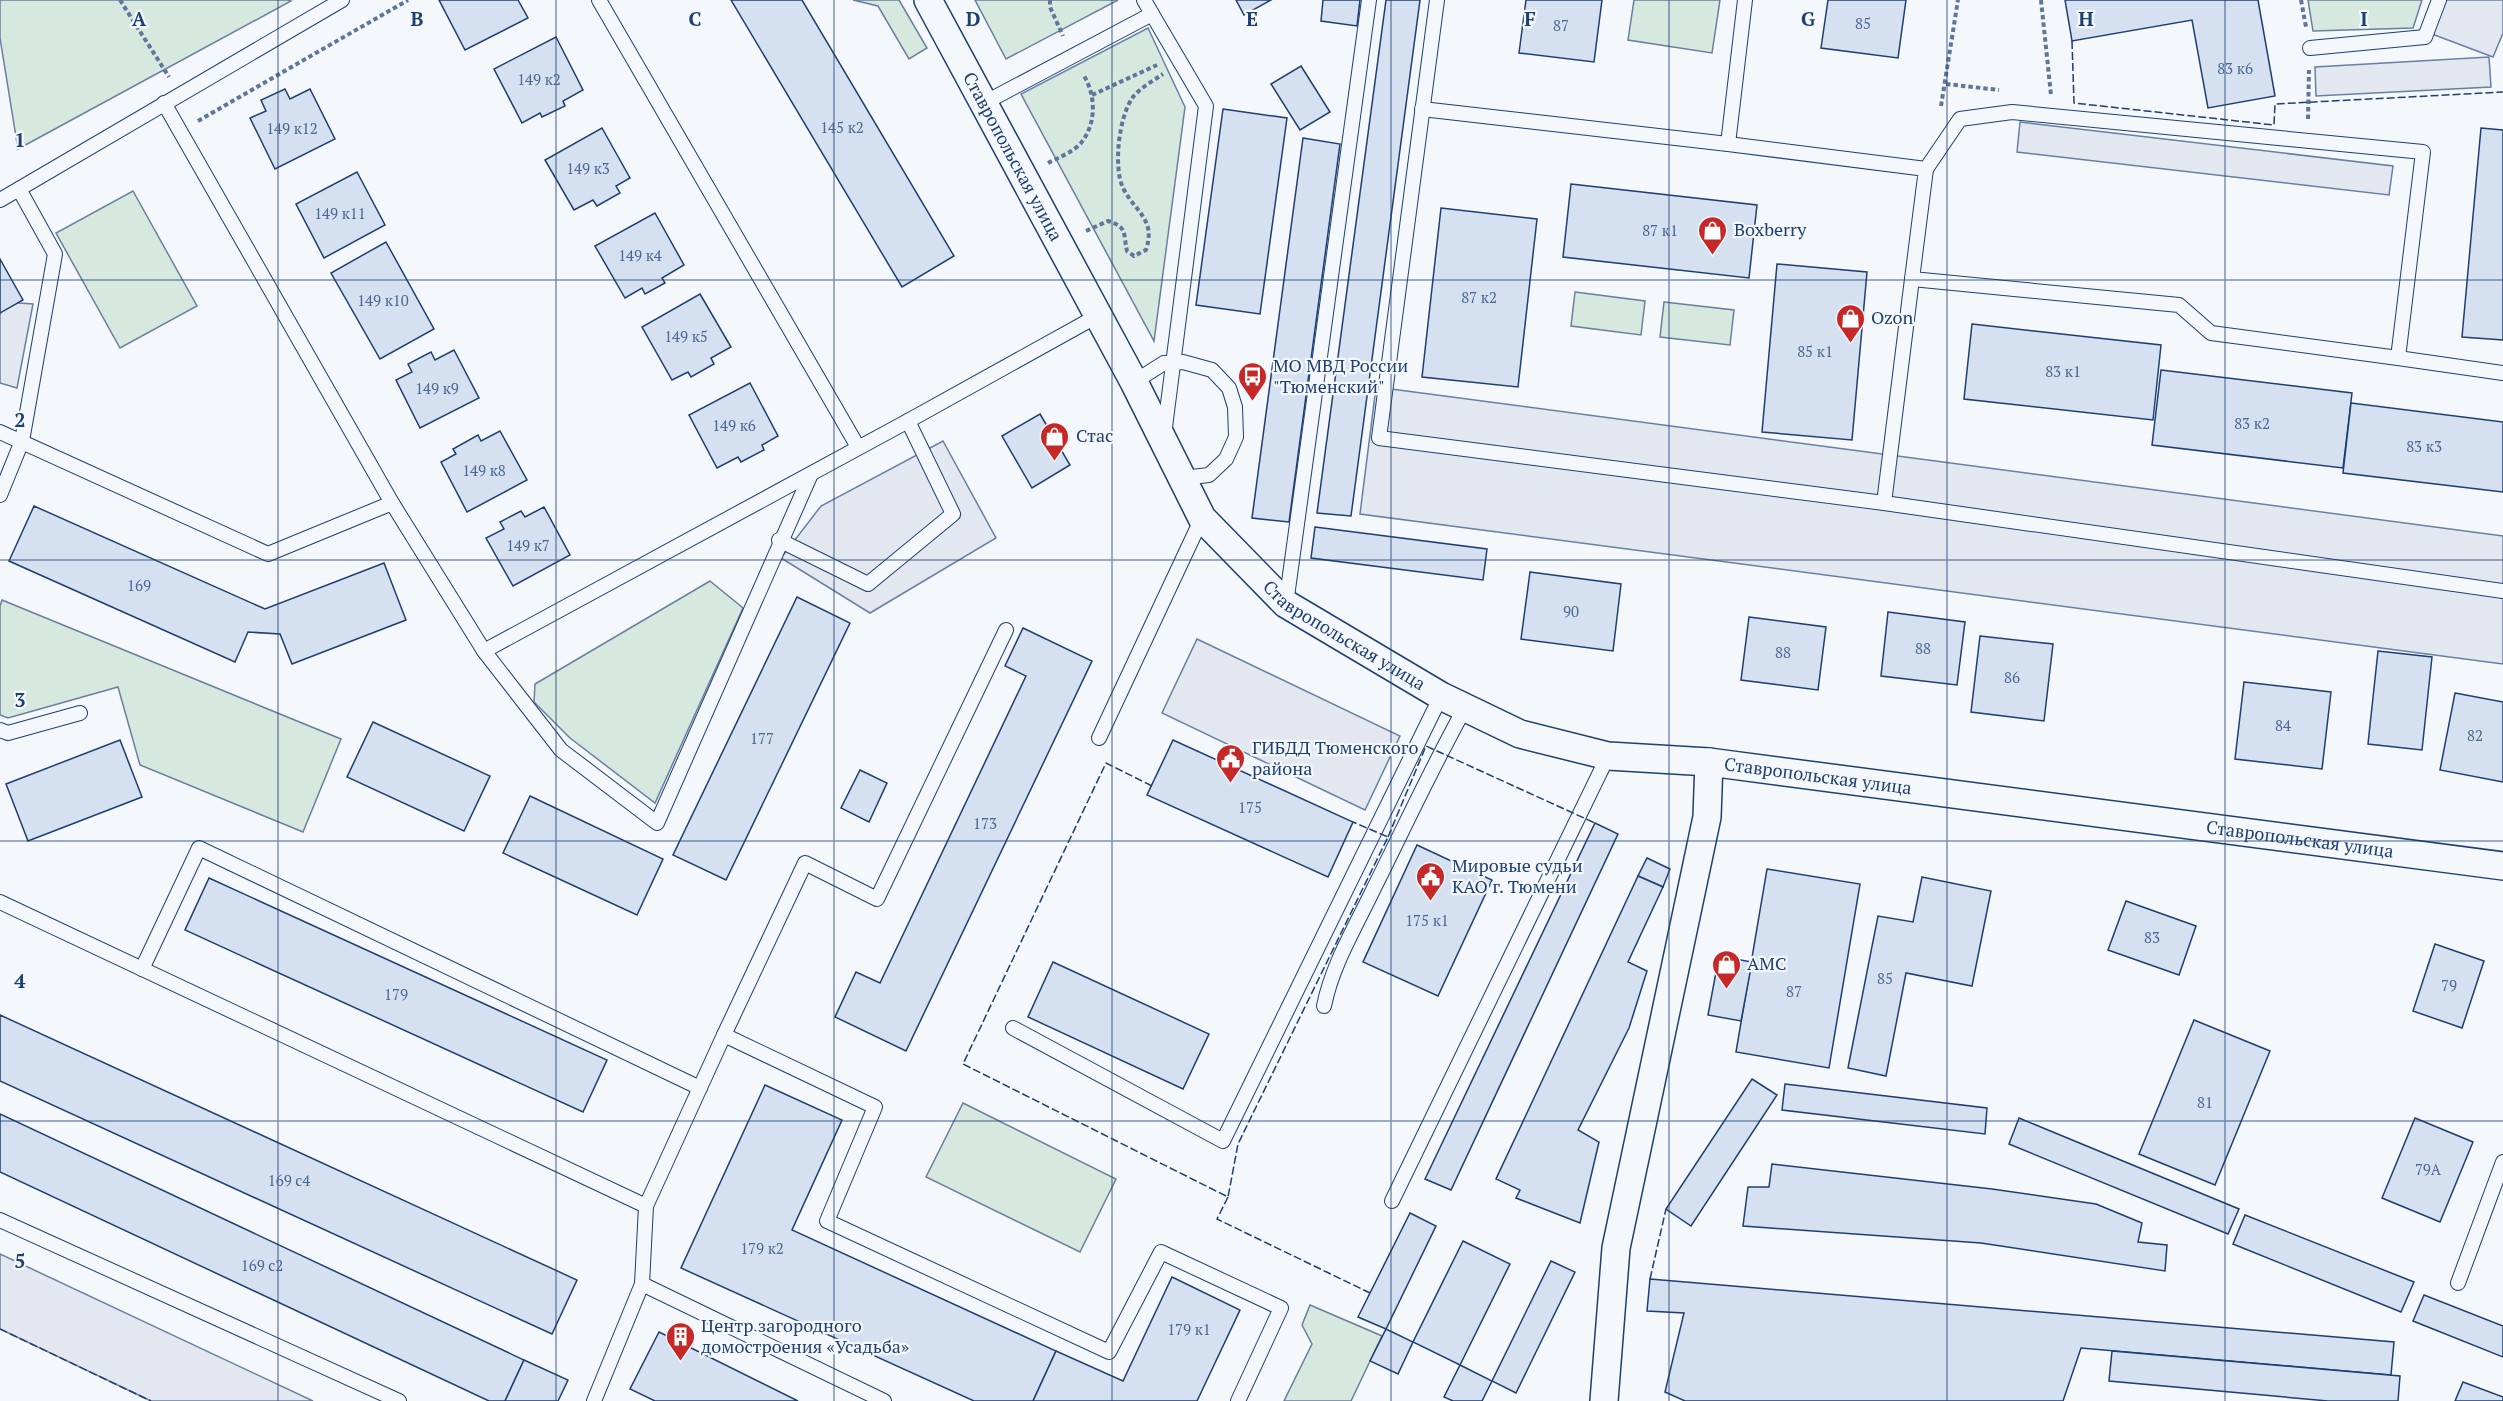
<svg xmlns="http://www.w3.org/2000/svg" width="2503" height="1401" font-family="'PT Serif',serif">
  <rect width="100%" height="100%" fill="#f4f7fb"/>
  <g fill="#d7e8df" stroke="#687fa3" stroke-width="1.5">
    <path d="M0 0H288L291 1 18 149 0 38Z"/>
    <path d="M853 0H899L927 48 909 59 878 6Z"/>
    <path d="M975 0H1118L1006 59Z"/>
    <path d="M1634 0H1720L1712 53 1628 40Z"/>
    <path d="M2308 0H2422L2413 28 2313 31Z"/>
    <path d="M1148 28 1185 107 1154 341 1021 94Z"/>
    <path d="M133 191 197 306 120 348 56 233Z"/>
    <path d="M1575 292 1645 301 1641 335 1571 326Z"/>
    <path d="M1664 302 1734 310 1730 345 1660 337Z"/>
    <path d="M710 581 743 608 655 803 570 738 534 702 535 684Z"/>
    <path d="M2 600 341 739 303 832 140 765 118 687 8 718 0 715V606Z"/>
    <path d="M963 1103 1116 1179 1080 1252 926 1177Z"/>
    <path d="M1310 1305 1382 1336 1351 1401H1284L1312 1344 1302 1325Z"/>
  </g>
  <g fill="#e3e8f0" stroke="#687fa3" stroke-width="1.5">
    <path d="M2446 0H2503V33L2493 57 2432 34Z"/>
    <path d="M2489 57 2491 87 2316 96 2315 67Z"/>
    <path d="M2020 122 2393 166 2389 195 2017 152Z"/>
    <path d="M4 302 33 304 17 388 0 383V315Z"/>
    <path d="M1376 387 2503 536V664L1360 514Z"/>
    <path d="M943 441 996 538 870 613 781 558 821 506Z"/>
    <path d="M1197 639 1400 736 1365 810 1162 713Z"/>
    <path d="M0 1254 313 1401H151L0 1329Z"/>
  </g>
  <g fill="#d5e0f0" stroke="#1d3f73" stroke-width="1.5">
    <path d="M439 0H518L528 18 465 50Z"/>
    <path d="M731 0H802L954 256 902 287Z"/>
    <path d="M1236 0H1271L1244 15Z"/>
    <path d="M1323 0H1360L1357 26 1321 21Z"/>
    <path d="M1386 0H1420L1351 516 1317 513Z"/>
    <path d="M1526 0H1602L1594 62 1519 53Z"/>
    <path d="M1828 0H1906L1898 58 1821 48Z"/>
    <path d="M2065 0H2258L2275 96 2208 108 2192 20 2072 41Z"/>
    <path d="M556 37 583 90 563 101 565 106 542 117 540 113 522 123 494 69Z"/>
    <path d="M1301 66 1330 112 1300 130 1271 84Z"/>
    <path d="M285 89 290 99 310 89 335 139 275 169 250 118 266 111 261 100Z"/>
    <path d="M1223 109 1287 118 1260 314 1196 305Z"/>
    <path d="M602 128 630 178 616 186 620 193 597 206 593 200 574 210 545 160Z"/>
    <path d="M2481 128 2503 130V340L2462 337Z"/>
    <path d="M1303 138 1340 144 1289 522 1252 518Z"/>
    <path d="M357 172 385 225 324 258 296 204Z"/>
    <path d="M1571 184 1757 205 1749 278 1563 257Z"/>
    <path d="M1441 208 1537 219 1518 387 1422 377Z"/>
    <path d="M655 213 684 265 662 278 665 283 645 294 642 288 625 298 595 246Z"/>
    <path d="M386 242 434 329 380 359 331 273Z"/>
    <path d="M0 259 23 300 0 313Z"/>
    <path d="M1777 264 1867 272 1852 440 1762 432Z"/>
    <path d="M700 294 731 347 711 358 714 364 691 377 688 372 672 380 642 327Z"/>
    <path d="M1972 324 2161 345 2153 420 1964 399Z"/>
    <path d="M454 350 479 398 420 428 396 380 412 372 408 364 431 352 435 360Z"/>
    <path d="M2161 370 2352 393 2343 468 2152 445Z"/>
    <path d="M750 383 778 436 762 445 764 450 741 462 738 457 717 468 689 415Z"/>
    <path d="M2351 403 2503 422V492L2343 473Z"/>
    <path d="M1040 414 1070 465 1032 488 1002 436Z"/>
    <path d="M500 431 527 480 467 512 441 462 456 454 453 449 478 435 481 441Z"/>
    <path d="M34 506 265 609 384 563 406 620 292 664 280 634 248 632 235 662 9 561Z"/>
    <path d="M544 507 570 555 513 586 486 538 504 529 500 522 521 511 525 517Z"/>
    <path d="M1315 527 1487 549 1483 580 1311 558Z"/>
    <path d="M1530 572 1621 584 1613 651 1521 639Z"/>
    <path d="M797 597 850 623 726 880 673 855Z"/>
    <path d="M1888 612 1965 622 1957 685 1881 676Z"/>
    <path d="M1749 617 1826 627 1818 690 1741 680Z"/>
    <path d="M1023 628 1092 661 906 1051 835 1017 856 972 880 983 1026 676 1005 666Z"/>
    <path d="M1980 636 2053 644 2044 721 1971 712Z"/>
    <path d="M2378 651 2432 657 2422 750 2368 744Z"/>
    <path d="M2244 682 2331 692 2322 769 2235 759Z"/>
    <path d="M2455 693 2503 702V782L2440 770Z"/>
    <path d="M373 722 490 776 464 831 347 777Z"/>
    <path d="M120 740 142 797 28 841 6 784Z"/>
    <path d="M1173 740 1353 822 1328 877 1147 795Z"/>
    <path d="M860 770 887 783 869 822 841 808Z"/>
    <path d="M530 796 663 859 637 915 503 853Z"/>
    <path d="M1595 823 1618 834 1451 1190 1425 1179Z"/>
    <path d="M1417 845 1492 880 1438 996 1363 962Z"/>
    <path d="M1647 858 1670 869 1663 887 1638 876Z"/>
    <path d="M1767 869 1860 884 1829 1068 1736 1052Z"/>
    <path d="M1638 876 1663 887 1628 962 1647 971 1629 1028 1578 1130 1599 1142 1580 1223 1516 1198 1520 1190 1496 1179Z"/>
    <path d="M1922 877 1991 891 1972 986 1906 973 1886 1076 1848 1068 1878 916 1913 922Z"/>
    <path d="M209 878 607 1060 583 1112 185 930Z"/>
    <path d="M2126 901 2196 926 2179 975 2108 950Z"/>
    <path d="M2435 944 2484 961 2462 1028 2413 1011Z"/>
    <path d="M1719 956 1752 962 1741 1021 1708 1015Z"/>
    <path d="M1053 962 1209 1034 1183 1089 1028 1017Z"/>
    <path d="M0 1015 577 1280 552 1334 0 1081Z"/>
    <path d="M2194 1020 2270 1051 2215 1185 2139 1154Z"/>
    <path d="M1752 1079 1777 1095 1691 1226 1666 1209Z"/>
    <path d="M1785 1084 1987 1108 1985 1134 1782 1110Z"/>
    <path d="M765 1085 842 1120 792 1230 1056 1351 1033 1401H974L681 1268Z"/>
    <path d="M0 1114 524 1360 505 1401H489L0 1172Z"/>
    <path d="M2019 1118 2239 1209 2228 1234 2009 1144Z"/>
    <path d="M2415 1118 2473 1142 2440 1222 2382 1198Z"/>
    <path d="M1772 1164 1992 1189 2096 1204 2142 1223 2138 1242 2167 1245 2165 1271 1981 1243 1743 1226 1748 1187H1769Z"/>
    <path d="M1410 1213 1436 1226 1386 1329 1358 1317Z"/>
    <path d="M2245 1215 2414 1282 2401 1312 2233 1244Z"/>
    <path d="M1463 1241 1510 1264 1460 1365 1413 1342Z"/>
    <path d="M1551 1261 1575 1272 1516 1393 1492 1381Z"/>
    <path d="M1172 1277 1240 1310 1197 1401H1033L1056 1351 1123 1381Z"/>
    <path d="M1650 1279 2394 1342 2391 1375 2081 1348 2063 1401H1685L1665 1392 1684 1313 1647 1311Z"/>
    <path d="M2424 1295 2503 1326V1357L2413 1321Z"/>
    <path d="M1386 1329 1413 1342 1398 1374 1370 1361Z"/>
    <path d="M659 1332 798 1401H655L630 1389Z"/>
    <path d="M2112 1351 2400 1376 2398 1401H2328L2109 1381Z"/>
    <path d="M524 1360 568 1380 558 1401H505Z"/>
    <path d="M1460 1365 1492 1381 1482 1401H1453L1444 1397Z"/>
    <path d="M2463 1382 2503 1397V1401H2455Z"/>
  </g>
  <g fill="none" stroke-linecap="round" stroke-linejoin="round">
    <defs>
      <g id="service">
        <path d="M599 0 858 447"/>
        <path d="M1437 0 1379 438 1884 503"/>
        <path d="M1152 14 1206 106 1164 435"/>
        <path d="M2310 48 2425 37 2439 0"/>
        <path d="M164 103 392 503 484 651 561 750 657 823 811 474"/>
        <path d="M984 103 1152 14 1144 0"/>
        <path d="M1422 109 1728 144 1926 169 1912 279 2179 305 2211 333 2398 358"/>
        <path d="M1728 144 1745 0"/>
        <path d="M1926 169 1960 119 2012 112 2423 152 2398 358 2503 373"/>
        <path d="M0 200 342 0"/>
        <path d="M1912 279 1884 503 2503 591"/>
        <path d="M1134 382 1164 363 1183 362 1212 370 1229 388 1235 407 1236 437 1226 459 1209 475 1183 478"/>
        <path d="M0 432 268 554 392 503"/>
        <path d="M0 495 22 441 55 254 19 189"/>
        <path d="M779 540 868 584 953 514 908 421"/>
        <path d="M1286 604 1369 0"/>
        <path d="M484 651 908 421 1099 315"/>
        <path d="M0 730 8 733 80 713"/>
        <path d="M1099 738 1202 518"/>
        <path d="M0 902 646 1206"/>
        <path d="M142 969 199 848 700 1088"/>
        <path d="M1324 1006C1332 965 1356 926 1374 888 1404 828 1432 767 1465 708"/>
        <path d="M1013 1028 1223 1141 1441 696"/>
        <path d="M724 1035 805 863 877 899 1006 630"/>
        <path d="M1392 1201 1608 756"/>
        <path d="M0 1220 399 1401"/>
        <path d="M2458 1283 2503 1162"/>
        <path d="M642 1284 884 1401"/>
        <path d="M594 1401 642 1284 646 1206 724 1035 875 1107 827 1221 1109 1352 1161 1252 1281 1308 1238 1401"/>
      </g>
      <g id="minor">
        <path id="s1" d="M928 0 1134 382 1202 518 1286 604 1441 696 1520 734 1608 756 1709 762 2503 866"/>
        <path d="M1604 1401 1616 1248 1707 817 1709 762"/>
      </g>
    </defs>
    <use href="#service" stroke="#1d3f73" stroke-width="16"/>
    <use href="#minor" stroke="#1d3f73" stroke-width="30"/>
    <g stroke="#5e769c" stroke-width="4" stroke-dasharray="4.5 3" stroke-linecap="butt">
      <path d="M120 0 169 77"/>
      <path d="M1050 0V7L1063 36"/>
      <path d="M2041 0 2051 95"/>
      <path d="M2301 0 2306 27"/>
      <path d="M1946 84 1999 90"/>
      <path d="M1092 95 1157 65"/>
      <path d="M1941 106 1958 0"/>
      <path d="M2308 119 2309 70"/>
      <path d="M198 121 408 0"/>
      <path d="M1048 163C1058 158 1073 152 1081 143 1097 123 1096 95 1083 74"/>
      <path d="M1086 231 1108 221C1128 227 1123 234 1127 251L1134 256 1146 250C1156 219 1136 213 1123 188 1113 167 1119 116 1133 97 1140 88 1153 81 1163 74"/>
    </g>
    <use href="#service" stroke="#f4f7fb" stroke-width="14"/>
    <use href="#minor" stroke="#f4f7fb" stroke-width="27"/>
    <g stroke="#1d3f73" stroke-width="1.5" stroke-dasharray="8 3" stroke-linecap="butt">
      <path d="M2072 41 2074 103 2274 125 2275 104 2503 92"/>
      <path d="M1152 786 1106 763 963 1064 1228 1197 1238 1144 1388 837 1353 822"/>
      <path d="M1388 837 1426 746 1595 823"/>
      <path d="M1228 1197 1217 1219 1370 1293"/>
      <path d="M1650 1279 1666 1209"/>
      <path d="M0 1329 151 1401"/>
    </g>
  </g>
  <path fill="none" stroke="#1d3f73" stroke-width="1.5" stroke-opacity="0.55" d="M278 0V1401M556 0V1401M834 0V1401M1112 0V1401M1391 0V1401M1669 0V1401M1947 0V1401M2225 0V1401M0 280H2503M0 560H2503M0 841H2503M0 1121H2503"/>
  <defs>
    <symbol id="shop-pin" viewBox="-11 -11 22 30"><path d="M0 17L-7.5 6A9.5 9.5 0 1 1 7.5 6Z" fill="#c62828" stroke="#f4f7fb"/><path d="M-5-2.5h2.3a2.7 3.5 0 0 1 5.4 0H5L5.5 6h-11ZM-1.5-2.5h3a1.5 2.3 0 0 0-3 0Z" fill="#fff"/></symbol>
    <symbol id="bus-pin" viewBox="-11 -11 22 30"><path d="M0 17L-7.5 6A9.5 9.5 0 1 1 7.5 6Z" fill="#c62828" stroke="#f4f7fb"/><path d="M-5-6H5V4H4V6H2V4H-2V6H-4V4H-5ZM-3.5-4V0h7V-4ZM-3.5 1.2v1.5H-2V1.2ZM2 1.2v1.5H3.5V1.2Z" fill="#fff"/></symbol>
    <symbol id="civic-pin" viewBox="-11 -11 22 30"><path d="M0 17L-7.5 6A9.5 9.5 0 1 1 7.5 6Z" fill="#c62828" stroke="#f4f7fb"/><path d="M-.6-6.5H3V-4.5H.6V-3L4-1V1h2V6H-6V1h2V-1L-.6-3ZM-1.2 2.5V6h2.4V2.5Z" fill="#fff"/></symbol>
    <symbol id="building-pin" viewBox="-11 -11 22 30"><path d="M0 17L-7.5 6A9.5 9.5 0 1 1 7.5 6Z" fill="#c62828" stroke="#f4f7fb"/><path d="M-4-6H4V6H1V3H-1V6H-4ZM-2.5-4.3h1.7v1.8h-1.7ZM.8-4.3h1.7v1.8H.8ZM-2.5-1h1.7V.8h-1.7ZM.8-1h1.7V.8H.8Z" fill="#fff"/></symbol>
  </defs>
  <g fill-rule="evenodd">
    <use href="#shop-pin" x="1696" y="214" width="33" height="45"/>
    <use href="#shop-pin" x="1834" y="302" width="33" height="45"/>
    <use href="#bus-pin" x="1236" y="360" width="33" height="45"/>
    <use href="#shop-pin" x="1038" y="420" width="33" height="45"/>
    <use href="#civic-pin" x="1214" y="742" width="33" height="45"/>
    <use href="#civic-pin" x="1414" y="860" width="33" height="45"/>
    <use href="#shop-pin" x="1710" y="948" width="33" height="45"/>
    <use href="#building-pin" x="664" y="1320" width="33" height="45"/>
  </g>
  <g text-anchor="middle" stroke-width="4.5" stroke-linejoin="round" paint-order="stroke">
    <g font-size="15" fill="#4b6792">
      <text x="1863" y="29">85</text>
      <text x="1561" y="31">87</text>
      <text x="2235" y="74">83 к6</text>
      <text x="539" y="85">149 к2</text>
      <text x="842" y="133">145 к2</text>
      <text x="292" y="134">149 к12</text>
      <text x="588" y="174">149 к3</text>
      <text x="340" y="219">149 к11</text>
      <text x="1660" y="236">87 к1</text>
      <text x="640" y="261">149 к4</text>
      <text x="1479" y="303">87 к2</text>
      <text x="383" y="306">149 к10</text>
      <text x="686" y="342">149 к5</text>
      <text x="1815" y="357">85 к1</text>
      <text x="2063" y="377">83 к1</text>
      <text x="437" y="394">149 к9</text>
      <text x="2252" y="429">83 к2</text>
      <text x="734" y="431">149 к6</text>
      <text x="2424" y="452">83 к3</text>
      <text x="484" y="476">149 к8</text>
      <text x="528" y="551">149 к7</text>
      <text x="139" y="591">169</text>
      <text x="1571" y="617">90</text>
      <text x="1923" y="654">88</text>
      <text x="1783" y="658">88</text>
      <text x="2012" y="683">86</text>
      <text x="2283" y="731">84</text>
      <text x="2475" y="741">82</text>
      <text x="762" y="744">177</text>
      <text x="1250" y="813">175</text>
      <text x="985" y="829">173</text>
      <text x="1427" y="926">175 к1</text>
      <text x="2152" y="943">83</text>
      <text x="1885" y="984">85</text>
      <text x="2449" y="991">79</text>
      <text x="1794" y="997">87</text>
      <text x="396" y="1000">179</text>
      <text x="2205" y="1108">81</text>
      <text x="2428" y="1175">79А</text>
      <text x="289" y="1186">169 с4</text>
      <text x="762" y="1254">179 к2</text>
      <text x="262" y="1271">169 с2</text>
      <text x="1189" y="1335">179 к1</text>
    </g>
    <g font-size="18" fill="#1d3f73" stroke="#f4f7fb">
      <text dy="6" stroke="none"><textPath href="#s1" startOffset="178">Ставропольская улица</textPath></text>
      <text dy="6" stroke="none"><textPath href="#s1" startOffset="772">Ставропольская улица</textPath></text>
      <text dy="6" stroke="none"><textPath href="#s1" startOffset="1276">Ставропольская улица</textPath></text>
      <text dy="6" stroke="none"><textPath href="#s1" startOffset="1762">Ставропольская улица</textPath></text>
    </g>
    <g font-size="18" fill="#1d3f73" stroke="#f4f7fb" text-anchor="start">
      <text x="1734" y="236">Boxberry</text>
      <text x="1871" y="324">Ozon</text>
      <text x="1273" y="372">МО МВД России<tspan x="1273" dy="21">"Тюменский"</tspan></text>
      <text x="1076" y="442">Стас</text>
      <text x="1252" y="754">ГИБДД Тюменского<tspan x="1252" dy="21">района</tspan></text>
      <text x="1452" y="872">Мировые судьи<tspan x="1452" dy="21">КАО г. Тюмени</tspan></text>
      <text x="1747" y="970">АМС</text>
      <text x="701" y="1332">Центр загородного<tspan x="701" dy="21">домостроения «Усадьба»</tspan></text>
    </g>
  </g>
  <g font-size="20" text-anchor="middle" font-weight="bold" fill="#1d3f73" stroke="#f4f7fb" stroke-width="4.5" stroke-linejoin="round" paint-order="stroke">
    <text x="139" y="26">A</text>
    <text x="417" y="26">B</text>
    <text x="695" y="26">C</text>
    <text x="973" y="26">D</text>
    <text x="1252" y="26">E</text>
    <text x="1530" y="26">F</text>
    <text x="1808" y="26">G</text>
    <text x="2086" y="26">H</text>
    <text x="2364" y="26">I</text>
    <text x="20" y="147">1</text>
    <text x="20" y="427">2</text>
    <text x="20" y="707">3</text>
    <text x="20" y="988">4</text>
    <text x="20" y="1268">5</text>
  </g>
</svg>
